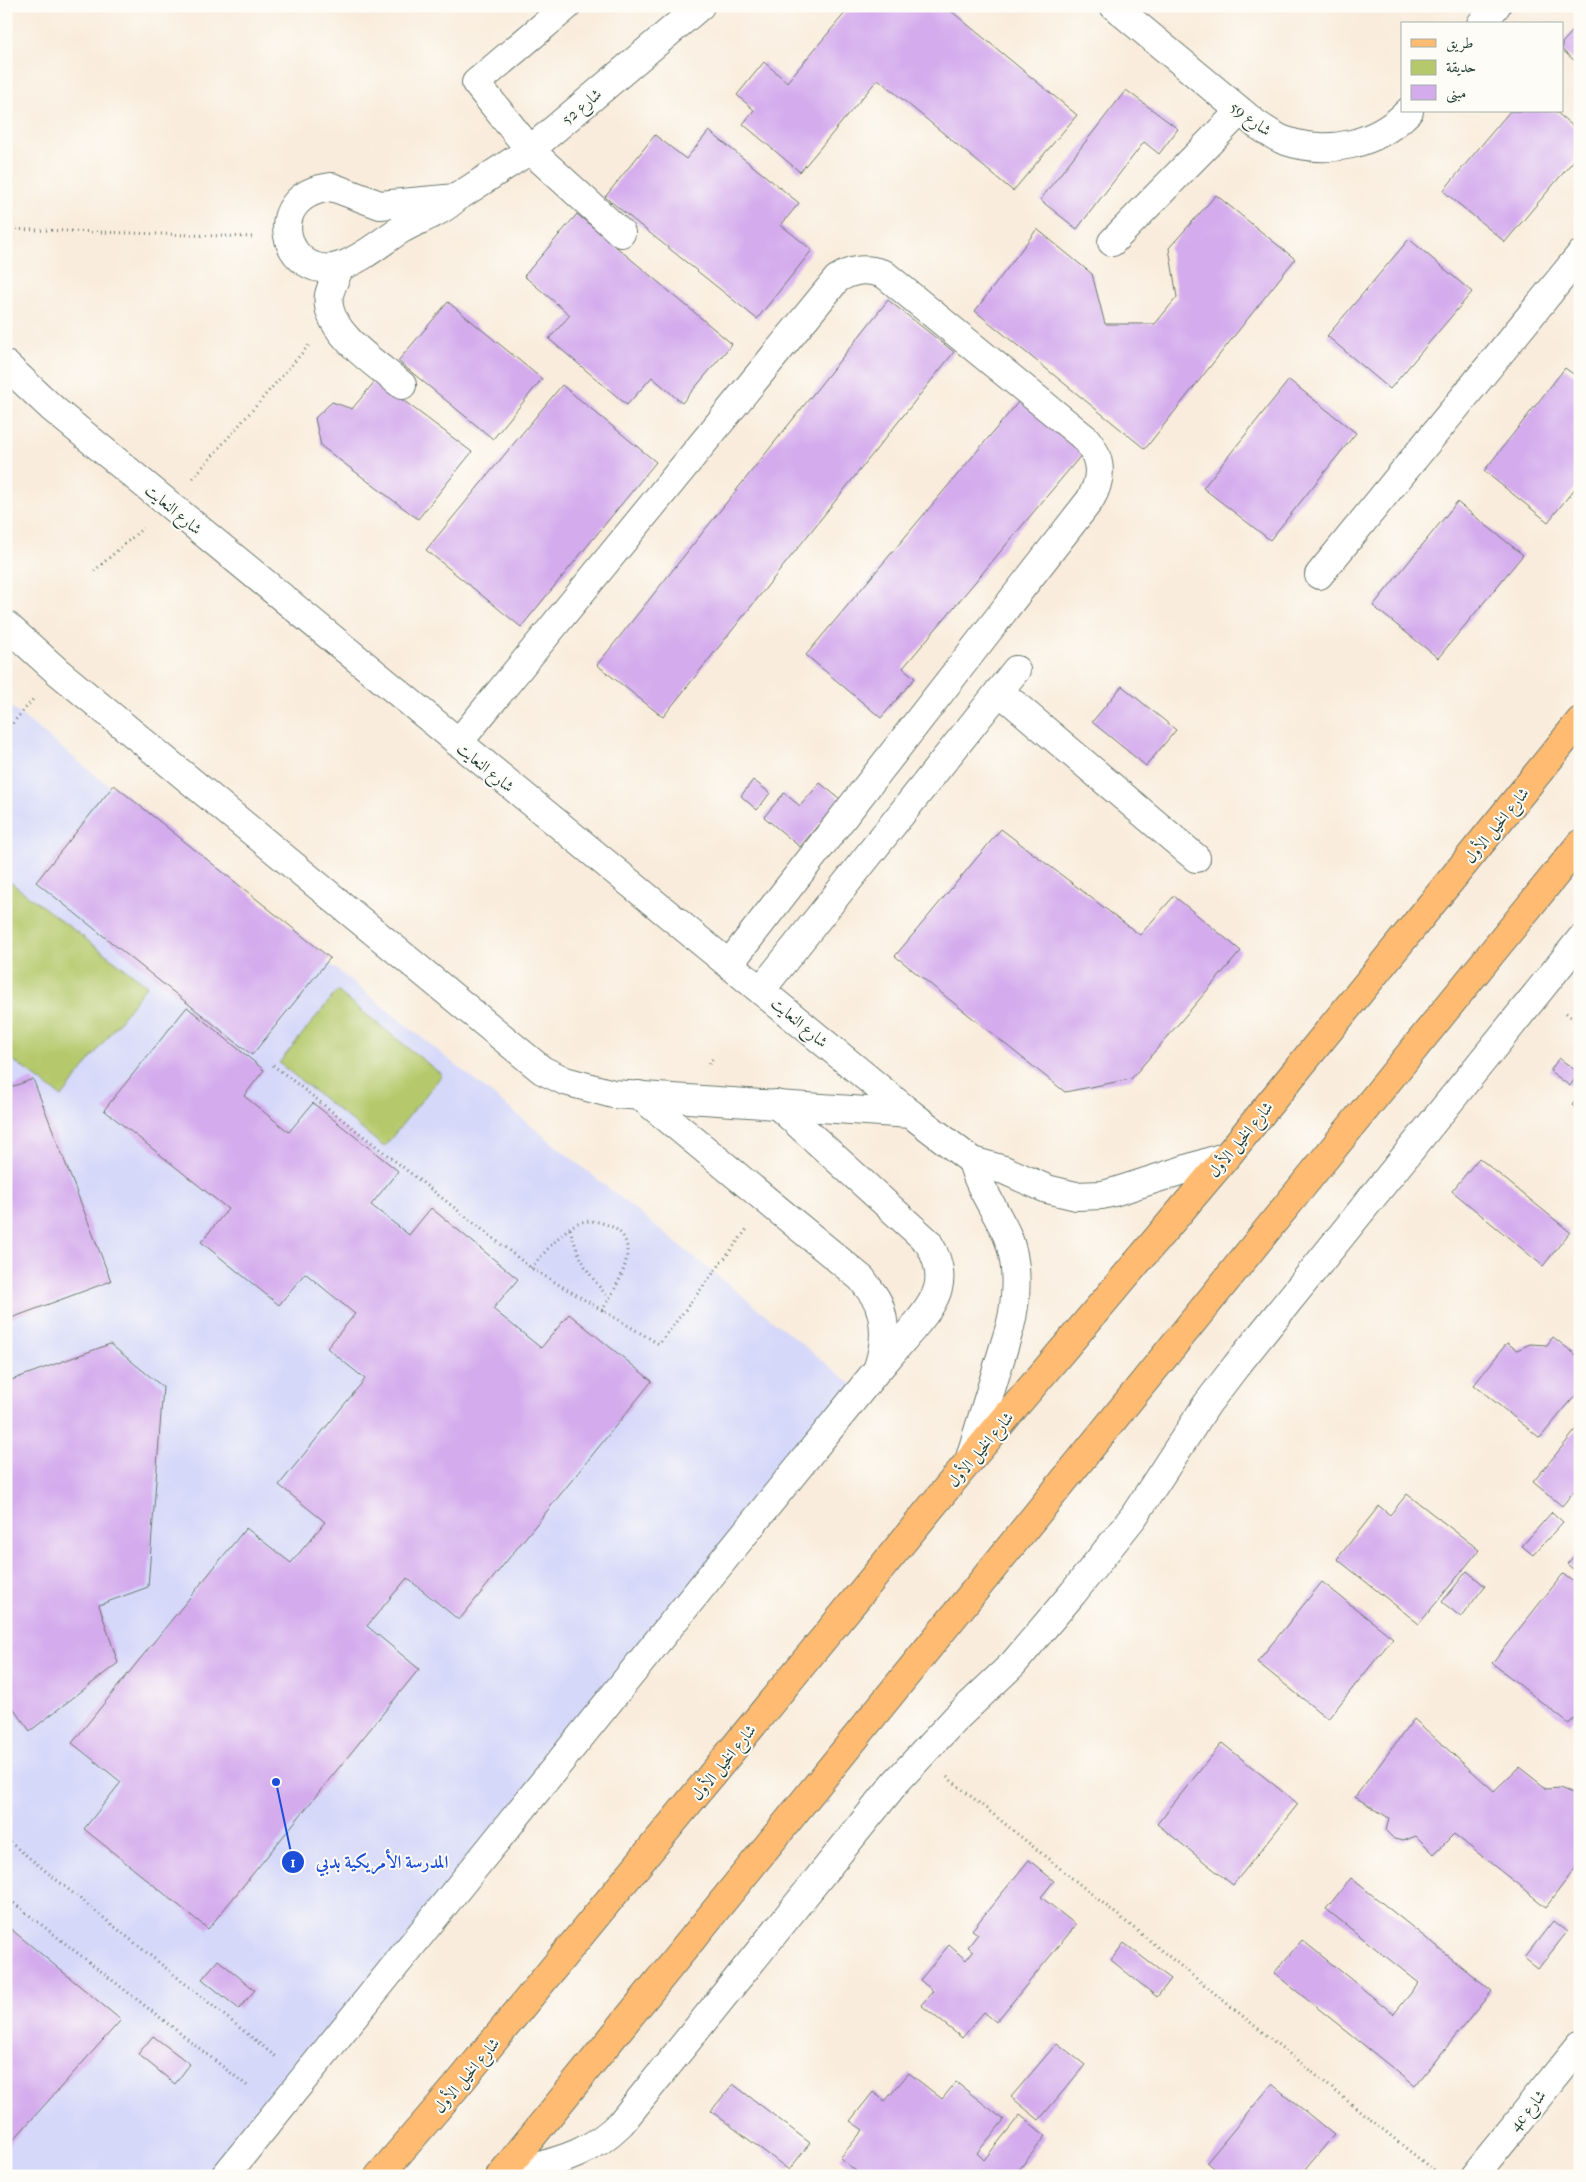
<svg xmlns="http://www.w3.org/2000/svg" width="1586" height="2182" font-family="'IM FELL French Canon',Amiri,serif">
  <rect width="100%" height="100%" fill="#fdfcf7"/>
  <filter id="ink" filterUnits="userSpaceOnUse"><feTurbulence type="fractalNoise" baseFrequency=".02" numOctaves="2"/><feDisplacementMap in="SourceGraphic" scale="10" xChannelSelector="R" yChannelSelector="G"/><feConvolveMatrix kernelMatrix="1 2 1 2 8 2 1 2 1" color-interpolation-filters="sRGB"/></filter>
  <filter id="wash" filterUnits="userSpaceOnUse"><feTurbulence type="fractalNoise" baseFrequency=".0096" numOctaves="4" result="noise"/><feDisplacementMap in="SourceGraphic" scale="20" xChannelSelector="R" yChannelSelector="G"/><feGaussianBlur stdDeviation="1.12" result="paint"/><feColorMatrix in="noise" values="0 0 0 0 0 0 0 0 0 0 0 0 0 0 0 0 0 1.4 0 .05"/><feComposite in="paint" operator="in"/></filter>
  <g filter="url(#wash)">
    <rect width="100%" height="100%" fill="#f9ecdc"/>
    <path fill="#d5d8f9" d="M6 703 858 1389 233 2176H6Z"/>
    <g fill="#b5c96c" stroke="#6a8350">
      <path d="M6 879 147 985 62 1097 6 1055Z"/>
      <path d="M337 991 442 1075 384 1147 279 1063Z"/>
    </g>
    <g id="blocks">
      <g fill="#d4abed">
        <path d="M851 6H945L1077 115 1013 191 878 79 800 172 743 124 754 110 737 95 764 62 787 82Z"/>
        <path d="M1580 23V65L1562 50V43Z"/>
        <path d="M1126 90 1178 129 1159 154 1144 142 1077 229 1040 200Z"/>
        <path d="M1510 111H1555L1580 132V153L1505 242 1443 191Z"/>
        <path d="M709 131 799 203 781 225 812 250 757 319 605 197 655 135 686 159Z"/>
        <path d="M1216 195 1295 259 1145 449 975 311 1037 229 1092 274 1105 324H1155L1177 297 1169 248Z"/>
        <path d="M577 214 732 344 682 403 652 377 627 405 549 339 570 315 524 276Z"/>
        <path d="M1409 239 1472 292 1390 389 1327 336Z"/>
        <path d="M888 300 954 352 663 717 597 665Z"/>
        <path d="M448 302 542 379 493 439 398 361Z"/>
        <path d="M1565 368 1580 379V482L1548 522 1484 471Z"/>
        <path d="M376 380 472 452 418 519 321 446 315 418 332 402 352 409Z"/>
        <path d="M1289 380 1356 433 1270 540 1203 488Z"/>
        <path d="M562 385 656 462 521 627 426 550Z"/>
        <path d="M1020 400 1083 453 903 668 915 678 881 718 806 655Z"/>
        <path d="M1457 502 1523 555 1438 658 1373 606Z"/>
        <path d="M1122 686 1176 730 1146 766 1092 722Z"/>
        <path d="M753 780 770 793 757 810 741 796Z"/>
        <path d="M820 783 840 799 800 847 764 817 784 793 800 806Z"/>
        <path d="M114 785 330 958 252 1055 36 882Z"/>
        <path d="M1001 829 1140 935 1174 896 1241 951 1131 1079 1065 1092 895 956Z"/>
        <path d="M187 1007 264 1070 244 1096 289 1132 313 1103 398 1171 371 1205 409 1235 431 1208 518 1279 493 1309 541 1348 569 1314 652 1381 459 1620 407 1578 367 1626 419 1669 208 1929 84 1829 121 1782 72 1743 246 1528 291 1563 325 1522 279 1485 365 1379 327 1348 355 1314 305 1273 279 1305 201 1242 228 1209 104 1110Z"/>
        <path d="M1559 1058 1579 1073 1570 1086 1550 1071Z"/>
        <path d="M33 1079 111 1281 6 1320V1089Z"/>
        <path d="M1580 1095V1112L1572 1105Z"/>
        <path d="M1479 1158 1570 1232 1543 1266 1452 1191Z"/>
        <path d="M1553 1337 1580 1358V1390L1540 1438 1474 1385 1507 1343 1517 1350 1530 1344 1547 1345Z"/>
        <path d="M110 1344 163 1387 148 1587 99 1605 118 1663 30 1731 6 1698V1382Z"/>
        <path d="M1580 1425V1484L1562 1506 1533 1482Z"/>
        <path d="M1407 1494 1479 1550 1419 1624 1337 1559 1379 1506 1390 1515Z"/>
        <path d="M1552 1512 1563 1522 1533 1555 1522 1546Z"/>
        <path d="M1580 1549V1575L1567 1564Z"/>
        <path d="M1467 1571 1485 1586 1461 1617 1442 1602Z"/>
        <path d="M1563 1574 1580 1587V1711L1569 1724 1492 1663Z"/>
        <path d="M1322 1582 1393 1638 1328 1719 1257 1662Z"/>
        <path d="M1414 1719 1494 1791 1519 1767 1547 1789 1560 1788 1572 1793 1577 1802 1576 1810 1580 1813V1862L1546 1907 1454 1834 1434 1854 1416 1836 1403 1841 1394 1839 1386 1831 1389 1818 1355 1797Z"/>
        <path d="M1222 1743 1298 1804 1233 1885 1157 1824Z"/>
        <path d="M1029 1860 1054 1881 1041 1897 1076 1925 996 2022 984 2012 962 2038 921 2005 933 1991 920 1980 949 1945 966 1960 973 1951 968 1947 978 1934 972 1930Z"/>
        <path d="M1351 1878 1492 1991 1415 2086 1274 1973 1302 1940 1394 2014 1419 1983 1326 1909Z"/>
        <path d="M1553 1921 1567 1932 1538 1969 1524 1958Z"/>
        <path d="M6 1925 121 2020 6 2148Z"/>
        <path d="M1124 1943 1171 1979 1157 1997 1111 1960Z"/>
        <path d="M218 1960 255 1990 239 2009 202 1979Z"/>
        <path d="M153 2036 190 2064 175 2084 138 2054Z"/>
        <path d="M1057 2043 1085 2065 1039 2120 1011 2097Z"/>
        <path d="M909 2073 942 2099 956 2082 1004 2120 977 2153 984 2160 1020 2115 1046 2136 1014 2176 1002 2174 1001 2176H862L840 2158 863 2130 850 2121 873 2092 885 2101Z"/>
        <path d="M733 2084 810 2143 789 2170 711 2111Z"/>
        <path d="M1272 2084 1334 2135 1300 2176H1224L1207 2162Z"/>
      </g>
    </g>
  </g>
  <g filter="url(#ink)">
    <use href="#blocks" fill-opacity="0" stroke="#6b7a6f" stroke-width="1"/>
    <g fill="none" stroke-linecap="round" stroke-linejoin="round">
      <defs>
        <g id="minor">
          <path d="M567 6 476 83 530 150 621 233"/>
          <path d="M1114 6 1256 124C1265 130 1274 136 1283 140 1328 156 1376 145 1409 111"/>
          <path d="M1481 24 1496 6"/>
          <path d="M332 187 380 205 456 198C441 213 418 219 400 230 381 242 362 259 341 266 286 284 258 195 332 187Z"/>
          <path d="M456 198 530 150 700 6"/>
          <path d="M1112 242 1240 111"/>
          <path d="M340 266C337 275 331 286 329 295 323 331 378 365 402 385"/>
          <path d="M6 365 53 409 911 1114 972 1161 1004 1170 1047 1189 1076 1196 1102 1195 1114 1192 1227 1156"/>
          <path d="M1319 575 1580 255"/>
          <path d="M6 625 57 671 542 1070 565 1081 613 1094 911 1114"/>
          <path d="M999 691 1196 858"/>
          <path d="M458 743 837 279C853 269 866 268 884 274L1086 439C1102 459 1103 478 1090 500L729 964"/>
          <path d="M761 990 1016 670"/>
          <path d="M776 1104 928 1242C950 1278 938 1299 913 1328 902 1341 891 1354 880 1367"/>
          <path d="M969 1461 1010 1327C1017 1299 1019 1263 1007 1235 995 1209 979 1188 972 1161"/>
          <path d="M225 2176 877 1370C885 1348 887 1327 879 1305 876 1296 867 1287 862 1279L639 1095"/>
          <path d="M504 2176C550 2162 585 2159 621 2123L896 1782 955 1719 1013 1664 1073 1593 1134 1516 1207 1404 1236 1366 1580 940"/>
          <path d="M1474 2176 1580 2045"/>
        </g>
        <g id="major">
          <path d="M379 2176 455 2088 969 1461 1227 1156 1580 721"/>
          <path d="M500 2176 1580 844"/>
        </g>
      </defs>
      <use href="#minor" stroke="#6b7a6f" stroke-width="30"/>
      <use href="#major" stroke="#6b7a6f" stroke-width="30"/>
      <g stroke="#6b7a6f" stroke-width="3" stroke-dasharray="1 4" stroke-linecap="butt">
        <path d="M6 229 253 237"/>
        <path d="M193 478 309 345"/>
        <path d="M94 571 143 528"/>
        <path d="M6 731 35 697"/>
        <path d="M1566 1013 1580 1024"/>
        <path d="M709 1064 714 1057"/>
        <path d="M273 1065 531 1268 659 1344 747 1229"/>
        <path d="M570 1229C579 1259 588 1275 609 1298"/>
        <path d="M531 1268C543 1255 562 1230 578 1223 587 1220 599 1221 608 1225 648 1241 615 1288 602 1311"/>
        <path d="M947 1777 1438 2174"/>
        <path d="M6 1839 276 2057"/>
        <path d="M6 1897 250 2088"/>
      </g>
      <use href="#minor" stroke="#fff" stroke-width="28"/>
      <use href="#major" stroke="#febb71" stroke-width="28"/>
    </g>
  </g>
  <g text-anchor="middle" stroke-width="4" stroke-linejoin="round" paint-order="stroke">
    <g font-size="16" fill="#1f3d34" stroke="#fdfcf7">
      <text transform="translate(581 106) rotate(-40)" y="6">شارع 52</text>
      <text transform="translate(1251 118) rotate(36)" y="6">شارع 59</text>
      <text transform="translate(174 509) rotate(40)" y="6">شارع النعايت</text>
      <text transform="translate(486 767) rotate(39)" y="6">شارع النعايت</text>
      <text transform="translate(1496 825) rotate(-51)" y="6">شارع الخيل الأول</text>
      <text transform="translate(800 1022) rotate(40)" y="6">شارع النعايت</text>
      <text transform="translate(1240 1139) rotate(-51)" y="6">شارع الخيل الأول</text>
      <text transform="translate(980 1449) rotate(-50)" y="6">شارع الخيل الأول</text>
      <text transform="translate(723 1762) rotate(-51)" y="6">شارع الخيل الأول</text>
      <text transform="translate(466 2075) rotate(-50)" y="6">شارع الخيل الأول</text>
      <text transform="translate(1527 2110) rotate(-51)" y="6">4c شارع</text>
    </g>
  </g>
  <path fill="none" stroke="#1d4ed8" stroke-width="2" d="M276 1782L293 1862"/>
  <g fill="#1d4ed8" stroke="#fdfcf7" stroke-width="2">
    <circle cx="276" cy="1782" r="5"/>
    <circle cx="293" cy="1862" r="12"/>
  </g>
  <g font-size="15" text-anchor="middle" font-weight="bold" fill="#fff">
    <text x="293" y="1867">1</text>
  </g>
  <g font-size="18" text-anchor="middle" font-weight="bold" fill="#1d4ed8" stroke="#fdfcf7" stroke-width="4" stroke-linejoin="round" paint-order="stroke">
    <text x="382" y="1868">المدرسة الأمريكية بدبي</text>
  </g>
  <rect width="1586" height="2182" fill="none" stroke="#fdfcf7" stroke-width="25"/>
  <rect x="1401" y="22" width="162" height="90" fill="#fdfcf7" stroke="#a4b0a9"/>
  <rect x="1411" y="39" width="25" height="8" fill="#febb71" stroke="#a4b0a9"/>
  <text x="1446" y="48" font-size="15" fill="#1f3d34">طريق</text>
  <rect x="1411" y="60" width="25" height="15" fill="#b5c96c" stroke="#a4b0a9"/>
  <text x="1446" y="72" font-size="15" fill="#1f3d34">حديقة</text>
  <rect x="1411" y="85" width="25" height="15" fill="#d4abed" stroke="#a4b0a9"/>
  <text x="1446" y="98" font-size="15" fill="#1f3d34">مبنى</text>
</svg>
